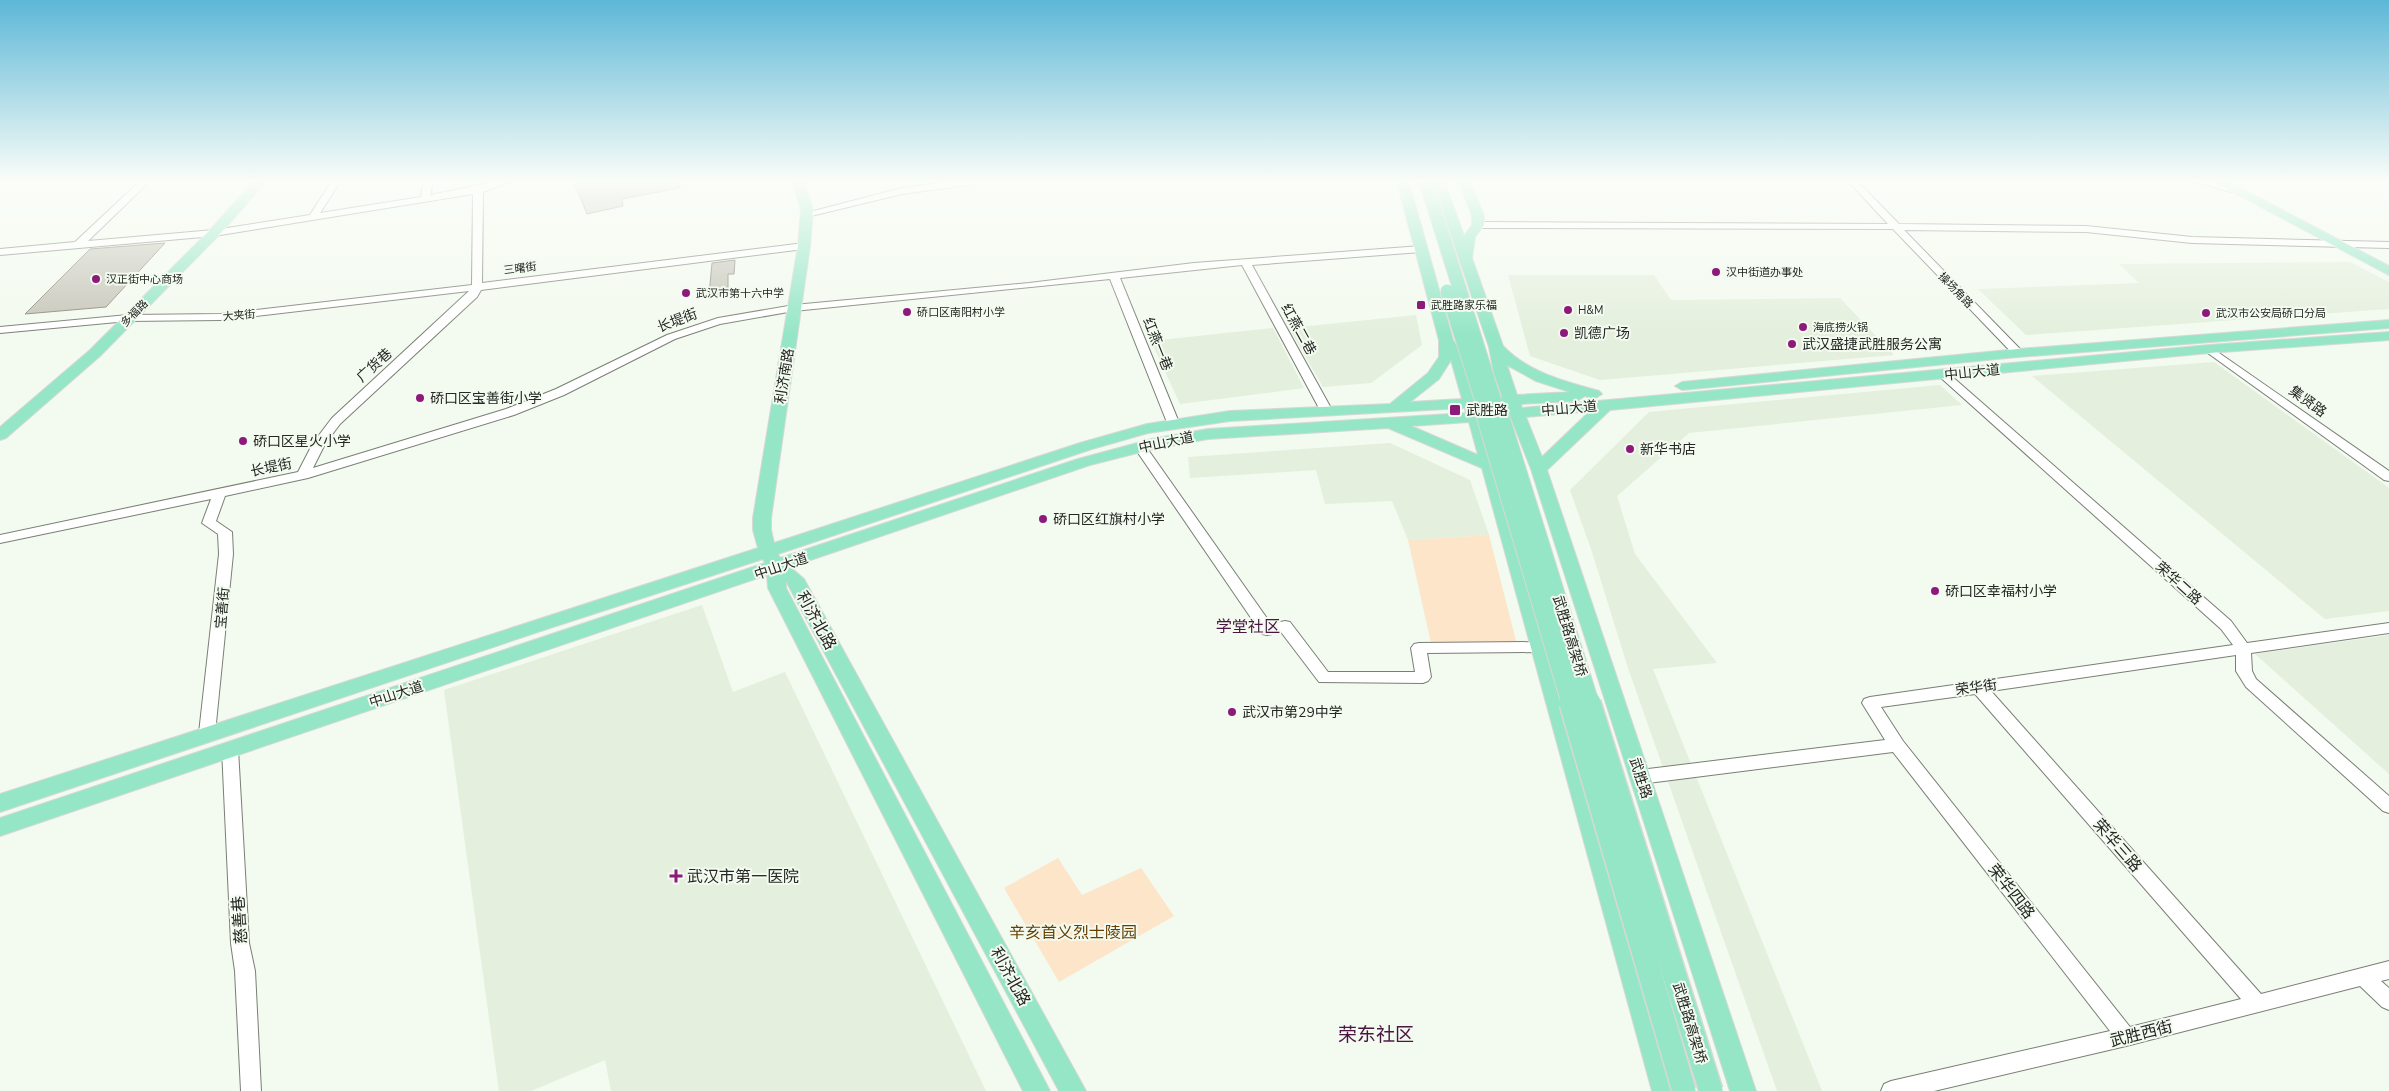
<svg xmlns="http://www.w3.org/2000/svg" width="2389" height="1091" font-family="'Nunito Sans','Noto Sans SC',sans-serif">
  <rect width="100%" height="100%" fill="#f3faef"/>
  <g fill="#e4efdd">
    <path d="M2350 262 2389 282V309L2026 335 1978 289 2139 283 2119 264Z"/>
    <path d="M1508 275H1654L1671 300 1840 298 1894 355 1600 380 1530 356Z"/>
    <path d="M1416 315 1422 345 1371 383 1323 387 1289 328Z"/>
    <path d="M1273 328 1304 388 1180 404 1151 341Z"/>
    <path d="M2214 362 2389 488V611L2325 619 2032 376Z"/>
    <path d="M1940 385 1962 405 1689 433 1617 496 1635 554 1717 663 1653 669 1822 1091H1777L1628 668 1592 552 1570 490 1649 412Z"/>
    <path d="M1390 443 1470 480 1489 535 1408 540 1392 501 1325 504 1316 470 1190 478 1188 457Z"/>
    <path d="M702 605 733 692 785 672 986 1091H611L605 1060 531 1091H499L444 690Z"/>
    <path d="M2389 635V774L2255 654Z"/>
  </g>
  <g fill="#fde5ca">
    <path d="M1489 535 1516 641 1431 643 1408 540Z"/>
    <path d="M1058 858 1082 895 1141 868 1174 916 1059 982 1004 888Z"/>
  </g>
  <g fill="#c6c5b9" stroke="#89887d">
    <path d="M574 182H680V188L622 199 623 206 587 214Z"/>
    <path d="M165 243 106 307 25 314 90 249Z"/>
    <path d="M735 260 734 274H728V293L709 295 712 263Z"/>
  </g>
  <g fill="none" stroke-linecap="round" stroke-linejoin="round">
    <defs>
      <g id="minor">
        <path d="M139 182H149L88 241 214 230 310 215 331 182H340L320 213 421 197 423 182H433L430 195 495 182H509L483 192 482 283 804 243 809 246 804 249 481 290 477 297 340 424 325 444 313 468 506 409 556 389 667 335 718 318 794 305 1029 283 1194 263 1421 246 1426 249 1421 252 1252 265 1332 410 1326 414 1320 410 1242 265 1120 278 1180 425 1174 429 1168 425 1110 279 794 311 720 324 675 339 564 395 514 415 308 478 225 496 216 521 232 532 233 554 215 733 213 737 207 739 201 737 199 733 219 554 218 534 202 523 211 499 0 543V535L298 472 313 443 332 418 469 291 221 320 128 321 0 333V327L128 315 221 314 472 285 473 194 214 236 0 255V249L75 242Z"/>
        <path d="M947 182H973L969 185 902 194 807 217 802 214 902 188Z"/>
        <path d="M1849 182H1858L1899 224 2086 226 2192 237 2389 242V248L2192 243 2086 232 1904 230 2022 351V355H2014L1893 229 1478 228 1473 225 1478 222 1888 224Z"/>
        <path d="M2196 182H2213L2236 189 2231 192Z"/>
        <path d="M2209 346 2389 471V481L2384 480 2205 351 2203 349Z"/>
        <path d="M1944 372 1948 373 2231 621 2247 643 2389 623V633L2251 653 2252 671 2256 679 2389 796V813L2383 811 2246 687 2236 671V655L1991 691 2261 994 2389 961V979L2381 981 2389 988V1010L2382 1007 2360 986 2126 1046 1934 1091H1881L1884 1084 1891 1081 2110 1031 1893 752 1640 784 1634 782 1632 777 1634 772 1640 770 1885 740 1862 703 1864 699 1870 697 2233 645 2221 629 1940 377 1938 375ZM1975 694 2241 999 2130 1027 1903 741 1881 707Z"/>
        <path d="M1140 443 1144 444 1271 624 1285 621 1290 622 1328 672H1415L1411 648 1414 644 1419 643 1540 642 1545 643 1548 647 1545 651 1540 652 1427 653 1431 677 1428 681 1423 683 1319 682 1281 632 1267 635 1262 634 1134 447Z"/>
        <path d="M230 743 236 745 238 749 249 943 255 971 261 1091H241L235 971 231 943 222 749 224 745Z"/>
      </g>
      <g id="major">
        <path d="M253 182H266L218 236 100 356 6 438 0 440V427L90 350 210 230Z"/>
        <path d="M792 182H804L813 209 810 246 771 518V530L774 543 1080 443 1147 424 1230 411 1390 404 1428 373 1439 357V340L1397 182H1409L1453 340 1465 359 1477 398 1502 396 1494 374 1489 347 1433 182H1445L1464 236 1472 225V216L1459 182H1471L1484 216V225L1475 237 1472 258 1503 346C1529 373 1564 381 1599 391L1602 394 1594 399 1585 396 1577 401 1521 404 1522 408 2209 345 2389 332V340L2209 353 1610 410 1547 470 1756 1091H1730L1531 469 1511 418 1484 421 1678 1091H1652L1482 468 1388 428 1208 439 1153 449 1090 465 790 567 804 579 1086 1091H1059L786 581V588L1050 1091H1023L768 588 767 575 0 836V818L765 563 763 559 553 627 0 812V794L758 548 753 530V518L798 246 801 209ZM1451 360 1462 399 1410 402 1439 379ZM1507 365 1536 381 1570 392 1517 395ZM1506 405 1508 410 1481 412 1480 407ZM1465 408 1466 413 1208 429 1152 439 1078 459 780 558 778 554 1092 449 1148 433 1230 421ZM1590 411 1542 457 1526 417ZM1469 422 1478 455 1411 426Z"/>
        <path d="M2214 182H2229L2389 266V275Z"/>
        <path d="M2389 320V328L2018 357 1682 390 1675 386 1682 382 2018 349Z"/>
      </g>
    </defs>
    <use href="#minor" stroke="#797f75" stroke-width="2"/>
    <use href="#major" stroke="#d8d8d7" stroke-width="2"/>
    <use href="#minor" fill="#fff" fill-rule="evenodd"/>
    <use href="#major" fill="#95e6c6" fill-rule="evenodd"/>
    <defs>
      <g id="major-bridge-far2">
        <path d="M1426 182 1497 408"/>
        <path d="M1447 291 1484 408"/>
      </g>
      <g id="major-bridge-far1">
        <path d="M1483 407 1571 704"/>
        <path d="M1497 407 1590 704"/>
      </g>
      <g id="major-bridge">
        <path d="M1571 703 1684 1091"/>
        <path d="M1589 703 1711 1091"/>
      </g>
    </defs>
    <use href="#major-bridge-far2" stroke="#d8d8d7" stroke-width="15" stroke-linecap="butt"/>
    <use href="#major-bridge-far1" stroke="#d8d8d7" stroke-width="20" stroke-linecap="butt"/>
    <use href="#major-bridge" stroke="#d8d8d7" stroke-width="26" stroke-linecap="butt"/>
    <use href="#major-bridge-far2" stroke="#95e6c6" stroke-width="13"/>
    <use href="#major-bridge-far1" stroke="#95e6c6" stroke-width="18"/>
    <use href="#major-bridge" stroke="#95e6c6" stroke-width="23"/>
  </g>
  <linearGradient id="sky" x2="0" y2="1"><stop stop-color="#5db7d7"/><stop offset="0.54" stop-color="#fafdf8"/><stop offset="1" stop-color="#fafdf8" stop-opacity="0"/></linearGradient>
  <rect width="2389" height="335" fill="url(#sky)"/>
  <g fill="#8d1a7b" stroke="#f3faef" stroke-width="2">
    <circle cx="1716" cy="272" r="5"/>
    <circle cx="96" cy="279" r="5"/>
    <circle cx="686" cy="293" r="5"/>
    <rect x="1416" y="300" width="10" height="10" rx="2.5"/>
    <circle cx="1568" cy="310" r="5"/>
    <circle cx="907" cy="312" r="5"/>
    <circle cx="2206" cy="313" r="5"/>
    <circle cx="1803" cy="327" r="5"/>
    <circle cx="1564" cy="333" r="5"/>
    <circle cx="1792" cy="344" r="5"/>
    <circle cx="420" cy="398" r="5"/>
    <rect x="1449" y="404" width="12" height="12" rx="2.5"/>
    <circle cx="243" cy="441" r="5"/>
    <circle cx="1630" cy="449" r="5"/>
    <circle cx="1043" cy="519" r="5"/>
    <circle cx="1935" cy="591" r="5"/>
    <circle cx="1232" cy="712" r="5"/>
    <path d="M673.5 868.5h5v5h5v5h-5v5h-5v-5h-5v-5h5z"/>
  </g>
  <g text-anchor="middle" stroke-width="4" stroke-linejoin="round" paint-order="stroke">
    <g font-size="11" fill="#242723" stroke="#f3faef">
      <text transform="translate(520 268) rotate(-7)" y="4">三曙街</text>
      <text transform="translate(1956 290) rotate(46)" y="4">操场角路</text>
      <text transform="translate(134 313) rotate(-45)" y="4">多福路</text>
      <text transform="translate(239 315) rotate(-5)" y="4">大夹街</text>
    </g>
    <g font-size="11" fill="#242723" stroke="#f3faef" text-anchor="start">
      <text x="1726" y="276">汉中街道办事处</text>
      <text x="106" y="283">汉正街中心商场</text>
      <text x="696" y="297">武汉市第十六中学</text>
      <text x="1431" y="309">武胜路家乐福</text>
      <text x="1578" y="314">H&amp;M</text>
      <text x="917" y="316">硚口区南阳村小学</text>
      <text x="2216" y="317">武汉市公安局硚口分局</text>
      <text x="1813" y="331">海底捞火锅</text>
    </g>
    <g font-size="14" fill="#242723" stroke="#f3faef">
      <text transform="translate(677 320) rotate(-21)" y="5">长堤街</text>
      <text transform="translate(1299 329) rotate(61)" y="5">红燕二巷</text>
      <text transform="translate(1158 344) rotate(68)" y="5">红燕一巷</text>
      <text transform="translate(374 365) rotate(-42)" y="5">广货巷</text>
      <text transform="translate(1972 372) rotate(-6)" y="5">中山大道</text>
      <text transform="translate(784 376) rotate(-81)" y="5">利济南路</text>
      <text transform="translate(2308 401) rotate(36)" y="5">集贤路</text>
      <text transform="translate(1569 408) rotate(-5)" y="5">中山大道</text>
      <text transform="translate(1166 442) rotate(-12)" y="5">中山大道</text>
      <text transform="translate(271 467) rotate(-12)" y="5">长堤街</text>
      <text transform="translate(781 566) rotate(-19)" y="5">中山大道</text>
      <text transform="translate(2179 583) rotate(42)" y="5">荣华二路</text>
      <text transform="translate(222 608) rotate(-85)" y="5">宝善街</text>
      <text transform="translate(1570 636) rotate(73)" y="5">武胜路高架桥</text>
      <text transform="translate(1976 687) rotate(-8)" y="5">荣华街</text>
      <text transform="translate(396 694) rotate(-18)" y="5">中山大道</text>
      <text transform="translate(1641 778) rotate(72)" y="5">武胜路</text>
      <text transform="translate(1690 1023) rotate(73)" y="5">武胜路高架桥</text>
    </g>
    <g font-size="14" fill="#242723" stroke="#f3faef" text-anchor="start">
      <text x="1574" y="338">凯德广场</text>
      <text x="1802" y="349">武汉盛捷武胜服务公寓</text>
      <text x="430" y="403">硚口区宝善街小学</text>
      <text x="1466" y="415">武胜路</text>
      <text x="253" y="446">硚口区星火小学</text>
      <text x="1640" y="454">新华书店</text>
      <text x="1053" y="524">硚口区红旗村小学</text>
      <text x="1945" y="596">硚口区幸福村小学</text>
      <text x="1242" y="717">武汉市第29中学</text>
    </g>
    <g font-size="16" fill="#242723" stroke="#f3faef">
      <text transform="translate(817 620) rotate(61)" y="6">利济北路</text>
      <text transform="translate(2118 845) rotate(49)" y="6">荣华三路</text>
      <text transform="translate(2012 891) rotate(52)" y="6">荣华四路</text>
      <text transform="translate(239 920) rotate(-94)" y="6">慈善巷</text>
      <text transform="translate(1011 976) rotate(61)" y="6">利济北路</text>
      <text transform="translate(2141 1033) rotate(-14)" y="6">武胜西街</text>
    </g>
    <g font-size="16" fill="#4b1542" stroke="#f3faef">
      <text x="1248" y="632">学堂社区</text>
    </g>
    <g font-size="16" fill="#242723" stroke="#f3faef" text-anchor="start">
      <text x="687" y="882">武汉市第一医院</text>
    </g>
    <g font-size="16" fill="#673f02" stroke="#f3faef">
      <text x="1073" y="938">辛亥首义烈士陵园</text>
    </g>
    <g font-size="19" fill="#4b1542" stroke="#f3faef">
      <text x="1376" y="1041">荣东社区</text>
    </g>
  </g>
</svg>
